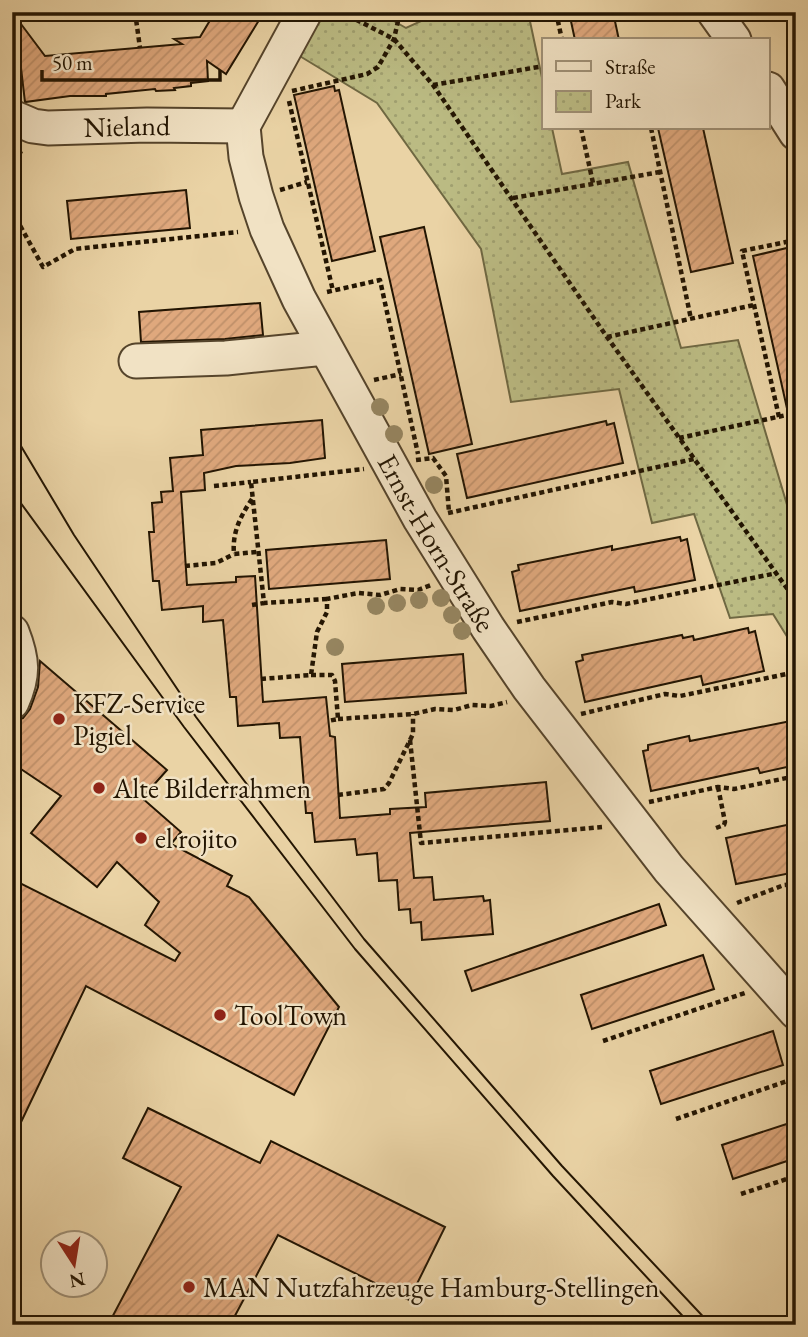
<svg xmlns="http://www.w3.org/2000/svg" width="808" height="1337" viewBox="0 0 808 1337" font-family="'EB Garamond',serif">
<style>
.park{fill:url(#park-dots);stroke:#6f6842;stroke-width:2}
.building{fill:url(#building-hatch);stroke:#231502;stroke-width:2}
.lines{fill:none;stroke-linecap:round;stroke-linejoin:round}
.minor-casing{stroke:#55442b;stroke-width:37}
.path{stroke:#231502;stroke-width:4.5;stroke-dasharray:5 3.5;stroke-linecap:butt}
.minor{stroke:#f1e2c4;stroke-width:33}
.tram{stroke:#231502;stroke-width:2}
.tree{fill:#968661}
.poi-dot{fill:#8f2418;stroke:#f1e2c4;stroke-width:2.5}
.labels{text-anchor:middle;dominant-baseline:central;stroke-width:5;stroke-linejoin:round;paint-order:stroke}
.street-label{font-size:28px;fill:#231502;stroke:#f1e2c4}
.poi-label{font-size:28px;fill:#231502;stroke:#f1e2c4;text-anchor:start}
</style>
<defs>
<pattern id="park-dots" width="8" height="8" patternUnits="userSpaceOnUse" patternTransform="scale(1.75)"><rect width="8" height="8" fill="#bbbb83"/><path d="M2 2h.1M6 6h.1" fill="none" stroke="#a0a070" stroke-width="1.8" stroke-linecap="round"/></pattern>
<pattern id="building-hatch" width="6" height="6" patternUnits="userSpaceOnUse" patternTransform="scale(1.75)"><rect width="6" height="6" fill="#dfa87d"/><path d="M-1 1l2-2M0 6l6-6M5 7l2-2" fill="none" stroke="#bf906a"/></pattern>
</defs>
<rect width="100%" height="100%" fill="#ead3a5"/>
<filter id="stains"><feTurbulence type="fractalNoise" baseFrequency=".00286" numOctaves="4"/><feColorMatrix values="0 0 0 0 .2 0 0 0 0 .09 0 0 0 0 .02 0 0 0 .5 -.17"/></filter>
<radialGradient id="worn" r=".72"><stop offset=".6" stop-color="#630" stop-opacity="0"/><stop offset="1" stop-color="#630" stop-opacity=".3"/></radialGradient>
<path class="park" d="M320 12H378L406 28 441 12H528L544 87V128H552L562 174 628 162 681 348 738 340 796 535V651L773 614 730 618 694 514 652 523 619 389 511 402 481 249 377 103 298 55Z"/>
<g class="building">
<path d="M12 12 45 56 182 44 174 39 200 37 215 12H264L226 74 207 61 208 81 191 83V86L174 88 175 90 156 91 155 89 106 94V96H70L25 102 21 68 12 74Z"/>
<path d="M569 12H613L619 40H575Z"/>
<path d="M334 86 335 91 339 90 375 251 332 261 294 95Z"/>
<path d="M658 128H703L733 263 691 272Z"/>
<path d="M186 190 190 228 71 239 67 201Z"/>
<path d="M424 227 472 444 429 454 380 237Z"/>
<path d="M791 247 796 266V412L788 413 753 256Z"/>
<path d="M260 303 263 335 225 339 141 342 139 312Z"/>
<path d="M322 420 325 458 290 463 236 466 204 473 205 490 181 492 187 585 236 582V577L255 576 263 702 326 697 330 736 335 737 340 818 390 814V809L426 807 425 793 546 782 550 821 410 833 414 878 432 877 434 900 483 896 484 901 490 900 493 934 422 940 421 922 411 923 410 909 399 910 397 880 379 881 377 853 357 855 355 839 315 842 312 813H306L300 737 280 738 279 723 238 726 236 697H230L223 620 203 622V606L162 610 159 581H153L149 532H154L152 503 162 502 161 492 173 491 170 458 203 455 201 430Z"/>
<path d="M606 421 607 425 614 423 623 463 467 498 457 454Z"/>
<path d="M680 537 681 541 687 539 695 580 635 592 634 587 520 611 512 572 519 570 518 565 612 546V550Z"/>
<path d="M386 540 390 579 269 589 266 550Z"/>
<path d="M748 628 749 633 755 631 764 671 703 685 701 676 585 702 576 662 583 660 582 655 682 635 683 638 693 636 694 640Z"/>
<path d="M463 654 466 693 345 702 342 664Z"/>
<path d="M40 661 167 770 142 798 181 832 171 844 232 876 227 886 249 897 339 1007 294 1095 86 986 12 1141V879L175 961 180 953 145 925 159 902 117 862 97 887 31 833 61 796 12 763V721L23 718 30 709 38 687Z"/>
<path d="M796 720V765L760 773 758 768 651 791 643 751 648 750V745L689 736 690 741Z"/>
<path d="M796 823V872L736 884 726 838Z"/>
<path d="M659 904 666 925 472 991 465 971Z"/>
<path d="M703 955 714 989 592 1029 581 995Z"/>
<path d="M773 1031 783 1065 661 1104 650 1071Z"/>
<path d="M148 1108 260 1163 271 1141 445 1227 409 1300 278 1235 230 1325H108L181 1187 123 1158Z"/>
<path d="M796 1121V1158L733 1179 722 1145Z"/>
</g>
<g class="lines">
<g class="minor-casing">
<g id="minor">
<path id="s1" d="M305 12 243 126 246 157 256 196 267 229 299 299 420 519 488 628 529 688 669 869 796 1012"/>
<path d="M714 12 734 40"/>
<path d="M768 89 796 133"/>
<path id="s2" d="M12 117 33 126 48 128 147 125 243 126"/>
<path d="M136 361 226 358 325 348"/>
<path d="M12 632C23 660 24 675 12 702"/>
</g>
</g>
<g class="path">
<path d="M135 12 140 48"/>
<path d="M341 12 394 39 433 85 607 337 796 601"/>
<path d="M556 12 562 40"/>
<path d="M433 85 544 66"/>
<path d="M292 91 367 74 378 67 394 39 400 12"/>
<path d="M289 101 333 291"/>
<path d="M581 128 593 183"/>
<path d="M651 128 691 319"/>
<path d="M12 169 21 151"/>
<path d="M280 190 307 182"/>
<path d="M513 198 660 172"/>
<path d="M12 211 43 267 75 249 238 232"/>
<path d="M327 292 380 280 418 454"/>
<path d="M607 337 754 305"/>
<path d="M374 380 401 374"/>
<path d="M779 417 742 251 796 240"/>
<path d="M679 438 796 413"/>
<path d="M416 460 433 458 446 476 449 512"/>
<path d="M214 486 251 482"/>
<path d="M252 499C240 517 232 533 234 554L257 552"/>
<path d="M448 513 694 459"/>
<path d="M185 566 216 563 234 554"/>
<path d="M327 599 264 603 251 482 364 469"/>
<path d="M252 605 264 603"/>
<path d="M517 622 612 602 626 604 777 573"/>
<path d="M311 675H332L335 681 338 719 328 721"/>
<path d="M261 679 311 675 317 632 327 612V599L358 593 380 595 400 589 418 590 431 585"/>
<path d="M581 714 665 694 680 696 796 672"/>
<path d="M338 719 413 714 435 709 454 710 472 705 491 706 507 702"/>
<path d="M410 740 421 843 602 827"/>
<path d="M338 795 384 789 389 783 413 734V714"/>
<path d="M649 802 718 787 734 789 796 776"/>
<path d="M716 828 724 825 725 822 718 787"/>
<path d="M737 903 784 885 796 884"/>
<path d="M603 1041 745 993"/>
<path d="M676 1119 796 1078"/>
<path d="M741 1194 796 1176"/>
</g>
<use href="#minor" class="minor"/>
<g class="tram">
<path d="M12 431 74 535 196 717 364 939 562 1166 711 1325"/>
<path d="M12 491 184 727 355 949 553 1176 691 1325"/>
</g>
</g>
<g class="tree">
<circle cx="380" cy="407" r="9"/>
<circle cx="394" cy="434" r="9"/>
<circle cx="434" cy="485" r="9"/>
<circle cx="441" cy="598" r="9"/>
<circle cx="419" cy="600" r="9"/>
<circle cx="397" cy="603" r="9"/>
<circle cx="376" cy="606" r="9"/>
<circle cx="452" cy="615" r="9"/>
<circle cx="462" cy="631" r="9"/>
<circle cx="335" cy="647" r="9"/>
</g>
<g class="poi-dot">
<circle cx="59" cy="719" r="7"/>
<circle cx="99" cy="788" r="7"/>
<circle cx="141" cy="838" r="7"/>
<circle cx="220" cy="1015" r="7"/>
<circle cx="189" cy="1287" r="7"/>
</g>
<g class="labels">
<g class="street-label">
<text stroke="none"><textPath href="#s2" startOffset="117">Nieland</textPath></text>
<text stroke="none"><textPath href="#s1" startOffset="593">Ernst-Horn-Straße</textPath></text>
</g>
<g class="poi-label">
<text x="73" y="703">KFZ-Service<tspan x="73" dy="32">Pigiel</tspan></text>
<text x="113" y="788">Alte Bilderrahmen</text>
<text x="155" y="838">el rojito</text>
<text x="234" y="1015">ToolTown</text>
<text x="203" y="1287">MAN Nutzfahrzeuge Hamburg-Stellingen</text>
</g>
</g>
<rect width="808" height="1337" fill="none" stroke="#ead3a5" stroke-width="42"/>
<rect x="14" y="14" width="780" height="1309" fill="none" stroke="#231502" stroke-width="3.5"/>
<rect x="21" y="21" width="766" height="1295" fill="none" stroke="#231502" stroke-width="2"/>
<rect x="542" y="38" width="228" height="91" fill="#f1e2c4" stroke="#9f9076" stroke-width="2"/>
<rect x="556" y="61" width="35" height="10" fill="#f1e2c4" stroke="#9f9076" stroke-width="2"/>
<text x="605" y="74" font-size="21" fill="#231502">Straße</text>
<rect x="556" y="91" width="35" height="21" fill="url(#park-dots)" stroke="#9f9076" stroke-width="2"/>
<text x="605" y="108" font-size="21" fill="#231502">Park</text>
<g transform="translate(74 1264) rotate(168)"><circle r="33" fill="#f1e2c4" stroke="#9f9076" stroke-width="2"/>
<path d="M0-5L12 26L0 18L-12 26Z" fill="#8f2418"/>
<text y="-10" font-size="19" font-weight="bold" text-anchor="middle" fill="#231502">N</text>
</g>
<path d="M42 70v10h178v-10" fill="none" stroke="#231502" stroke-width="3.5"/>
<text x="52" y="70" font-size="21" fill="#231502" stroke="#f1e2c4" stroke-width="5" paint-order="stroke">50 m</text>
<rect width="100%" height="100%" filter="url(#stains)"/>
<rect width="100%" height="100%" fill="url(#worn)"/>
</svg>
